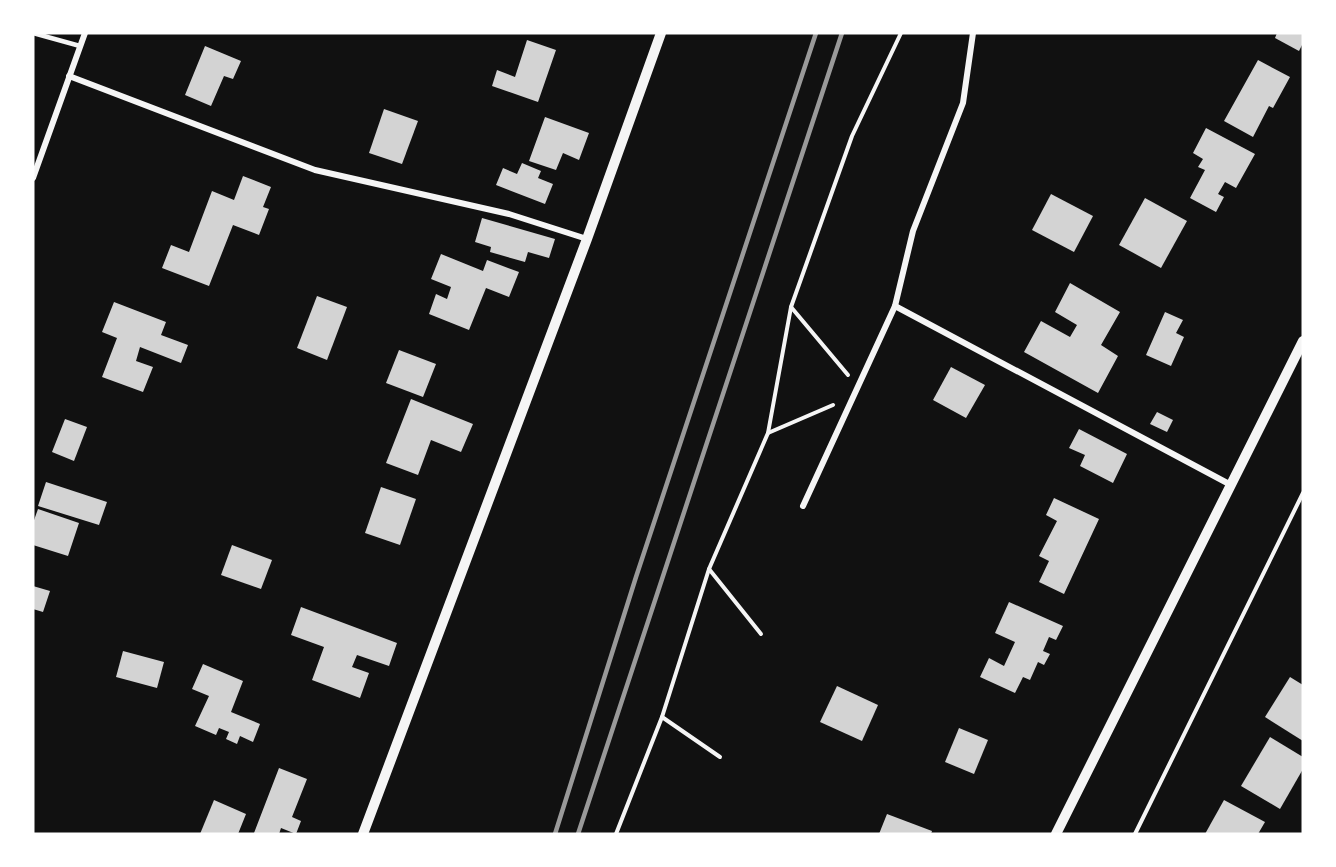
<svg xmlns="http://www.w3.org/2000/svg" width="1336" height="867" viewBox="0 0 1336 867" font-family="Montserrat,sans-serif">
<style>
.building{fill:#d3d3d3}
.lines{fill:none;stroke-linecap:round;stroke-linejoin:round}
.path{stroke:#f5f5f5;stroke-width:4}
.service{stroke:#f5f5f5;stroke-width:4.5}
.minor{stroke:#f5f5f5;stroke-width:6}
.tertiary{stroke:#f5f5f5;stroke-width:10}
.rail{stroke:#9a9a9a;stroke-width:4.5}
</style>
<rect width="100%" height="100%" fill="#111"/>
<g class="building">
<path d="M1277 33H1303V43L1299 51 1275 38Z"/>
<path d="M527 40 556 50 538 102 492 86 497 70 515 77Z"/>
<path d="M205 46 241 61 233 79 224 76 211 106 185 95Z"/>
<path d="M1258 60 1290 77 1273 108 1269 106 1253 137 1224 121Z"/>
<path d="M384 109 418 121 402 164 369 153Z"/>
<path d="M545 117 589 133 579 160 563 153 556 170 529 161Z"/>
<path d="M1206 128 1255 154 1236 188 1225 182 1218 194 1224 197 1216 212 1190 198 1205 170 1198 167 1203 159 1193 153Z"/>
<path d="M522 163 541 171 538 178 553 184 545 204 496 185 503 168 517 174Z"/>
<path d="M243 176 271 187 263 207 269 209 259 235 233 225 209 286 162 268 171 245 189 252 212 191 234 200Z"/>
<path d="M1051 194 1093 216 1074 252 1032 230Z"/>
<path d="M1145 198 1187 221 1161 268 1119 245Z"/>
<path d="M482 218 555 239 549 258 528 252 525 262 490 252 491 247 475 242Z"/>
<path d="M441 254 483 271 487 260 519 272 509 297 486 288 469 330 429 314 436 294 447 299 451 287 431 279Z"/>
<path d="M1070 283 1120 312 1101 345 1118 356 1098 393 1024 352 1041 321 1070 337 1077 325 1055 312Z"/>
<path d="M317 296 347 307 327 360 297 348Z"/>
<path d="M114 302 166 322 161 335 188 345 181 363 140 347 136 361 153 367 143 392 102 377 117 338 102 332Z"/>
<path d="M1165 312 1183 320 1176 333 1184 337 1171 366 1146 355Z"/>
<path d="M399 350 436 364 423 397 386 383Z"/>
<path d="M951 367 985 385 966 418 933 400Z"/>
<path d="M411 399 473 424 461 452 431 440 418 475 386 463Z"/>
<path d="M1157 412 1173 420 1167 432 1150 424Z"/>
<path d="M65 419 87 427 74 461 52 452Z"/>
<path d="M1079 429 1127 454 1113 483 1080 466 1085 455 1069 448Z"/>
<path d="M46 482 107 502 99 525 38 506Z"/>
<path d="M381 487 416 499 400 545 365 533Z"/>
<path d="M1054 498 1099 519 1064 594 1039 582 1049 561 1039 556 1057 521 1046 515Z"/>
<path d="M38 509 79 523 68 556 33 545V523Z"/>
<path d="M232 545 272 560 261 589 221 575Z"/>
<path d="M33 586 50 591 43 612 33 609Z"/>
<path d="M1009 602 1063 626 1056 640 1049 637 1043 651 1050 654 1044 665 1038 662 1030 680 1023 677 1015 693 980 677 989 658 1004 666 1015 642 995 633Z"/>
<path d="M301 607 397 643 389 666 357 655 352 667 369 673 360 698 312 680 324 647 291 635Z"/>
<path d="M123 651 164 662 157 688 116 677Z"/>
<path d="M203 664 243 681 231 712 260 724 253 742 240 736 237 744 226 739 229 732 219 728 216 735 195 726 209 696 192 689Z"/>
<path d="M1290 677 1303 685V741L1265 717Z"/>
<path d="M837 686 878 705 862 741 820 722Z"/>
<path d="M959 728 988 740 974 774 945 762Z"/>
<path d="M1270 737 1303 757V769L1280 809 1241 786Z"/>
<path d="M279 768 307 779 292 817 301 821 296 834 281 828 279 834H256L254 833Z"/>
<path d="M214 800 246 814 238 834H200Z"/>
<path d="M1224 800 1265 822 1258 834H1205Z"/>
<path d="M887 814 932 831 931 834H879Z"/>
</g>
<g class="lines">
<g class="path">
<path d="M791 307 848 375"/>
<path d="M768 433 833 405"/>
<path d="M709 569 761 634"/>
<path d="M662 717 720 757"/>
<path d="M616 834 662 717 709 569 768 433 791 307 852 136 901 33"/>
<path d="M1135 834 1303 493"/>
</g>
<path class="service" d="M33 33 80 46"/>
<g class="minor">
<path d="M69 76 315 170 509 214 587 239"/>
<path d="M33 178 85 33"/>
<path d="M895 306 1231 485"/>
<path d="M803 506 895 306 913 231 963 103 973 33"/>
</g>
<g class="tertiary">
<path d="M363 834 587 239 661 33"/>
<path d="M1056 834 1303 341"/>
</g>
<g class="rail">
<path d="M555 834 636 577 816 33"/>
<path d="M578 834 842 33"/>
</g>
</g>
<rect width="1336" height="867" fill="none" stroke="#ffffff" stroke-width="69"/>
</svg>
